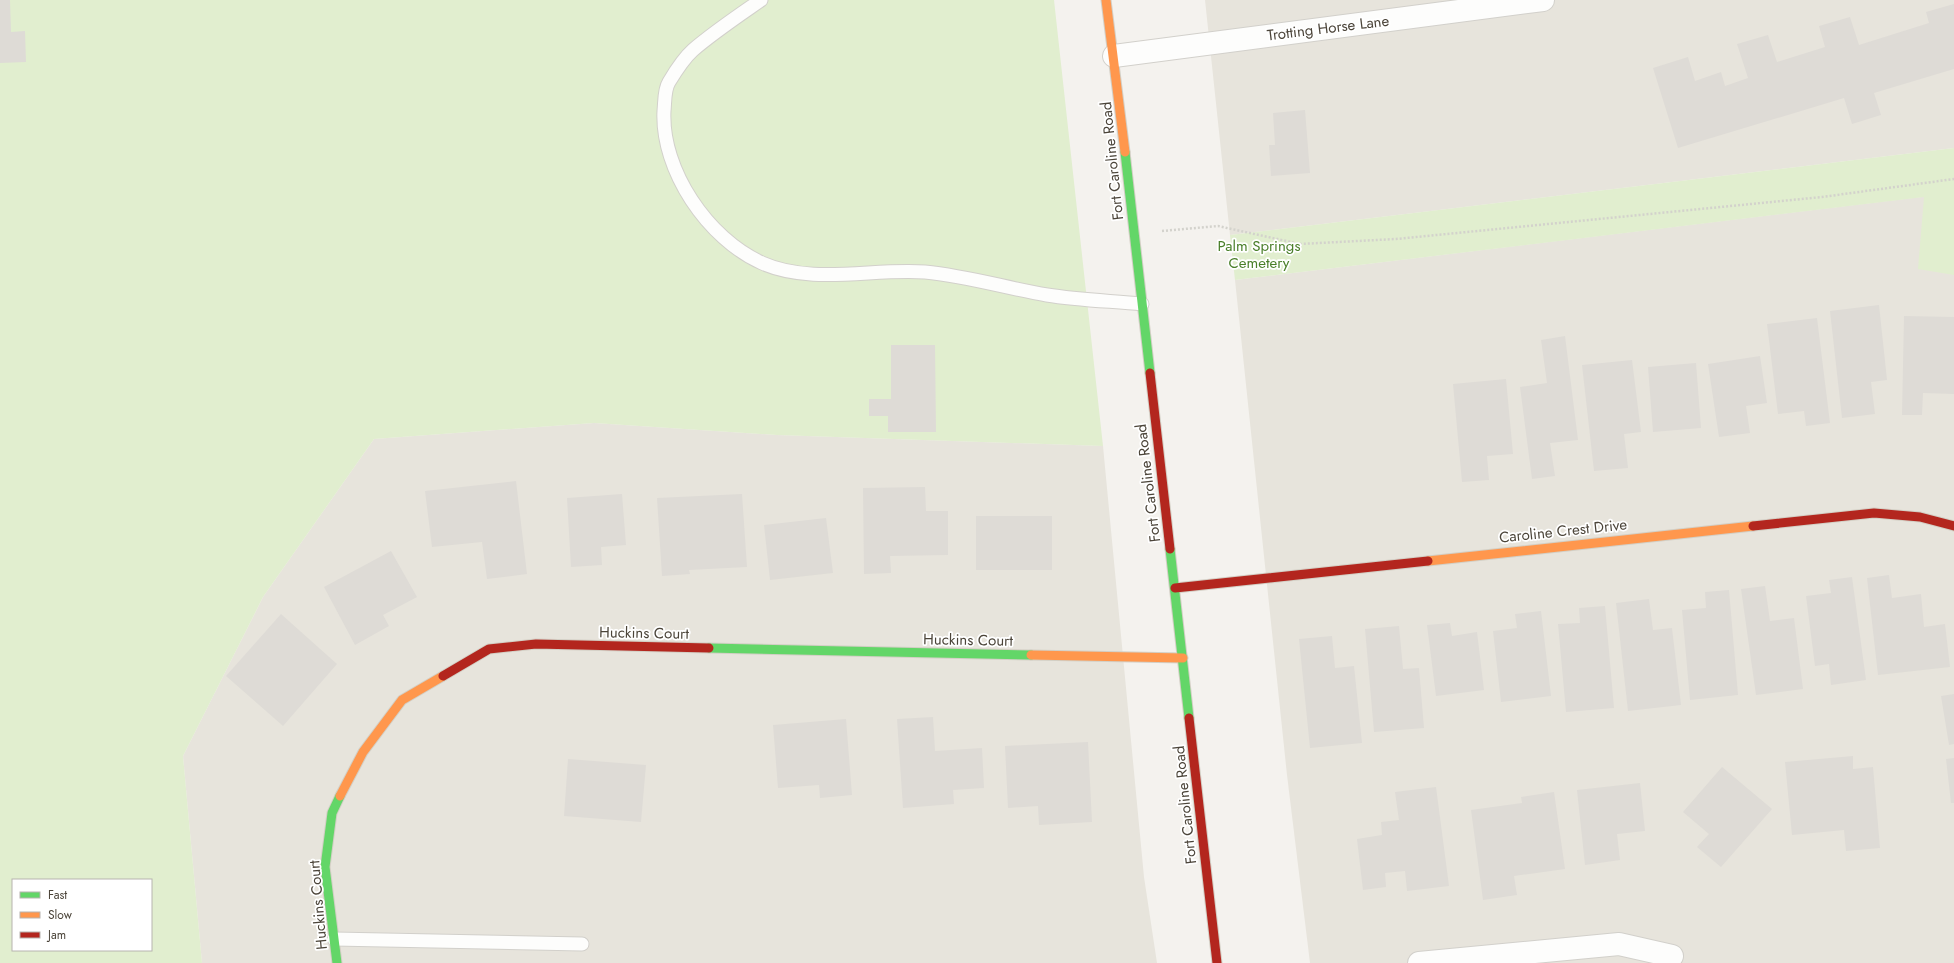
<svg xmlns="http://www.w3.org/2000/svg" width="1954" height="963" viewBox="0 0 1954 963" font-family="Jost,sans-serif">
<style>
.residential{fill:#e7e4dc}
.green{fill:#e1eecf;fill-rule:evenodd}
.building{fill:#dedbd6}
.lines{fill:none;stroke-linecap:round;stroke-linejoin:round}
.lane-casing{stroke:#d2d0cb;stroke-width:15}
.street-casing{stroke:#d2d0cb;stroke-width:24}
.fast-casing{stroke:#d3cfc5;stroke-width:11}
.slow-casing{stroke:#d3cfc5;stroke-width:11}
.jam-casing{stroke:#d3cfc5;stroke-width:11}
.path{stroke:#d3d2cc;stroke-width:2.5;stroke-dasharray:2 2;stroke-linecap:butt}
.lane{stroke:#fdfdfc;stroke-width:13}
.street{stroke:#fdfdfc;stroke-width:22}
.fast{stroke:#63d668;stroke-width:9}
.slow{stroke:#ff974d;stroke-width:9}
.jam{stroke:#b3261e;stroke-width:9}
.labels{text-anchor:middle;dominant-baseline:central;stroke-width:3.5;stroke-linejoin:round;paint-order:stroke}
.street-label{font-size:15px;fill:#4b4439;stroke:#fff}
.park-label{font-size:15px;fill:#4a7f2a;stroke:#fff}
</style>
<rect width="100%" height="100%" fill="#f4f2ee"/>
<g class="residential">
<path d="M1205 0H1954V148L1230 235Z"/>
<path d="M1954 193V963H1310L1287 775 1235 280Z"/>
<path d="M594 423 777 435 1103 446 1144 877 1157 963H202L183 756 263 597 374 439Z"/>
</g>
<g class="green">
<path d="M0 0H1054L1103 446 777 435 594 423 374 439 263 597 183 756 202 963H0ZM13 880H151V950H13Z"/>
<path d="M1954 148V275L1918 269 1924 197 1235 280 1230 235Z"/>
</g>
<g class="building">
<path d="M0 0H10L11 32 25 31 26 62 0 63Z"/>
<path d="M1954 4V69L1874 93 1881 115 1852 124 1844 98 1678 148 1653 68 1688 57 1695 81 1721 72 1725 86 1748 78 1737 44 1768 35 1777 62 1825 47 1819 26 1850 17 1859 45 1929 23 1926 12Z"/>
<path d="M1305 110 1310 173 1271 176 1269 145H1275L1273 113Z"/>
<path d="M1879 305 1887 380 1871 382 1875 414 1842 418 1830 311Z"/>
<path d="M1904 316 1954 317V394L1923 393 1922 415H1902Z"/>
<path d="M1817 318 1830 423 1806 426 1804 411 1778 414 1767 324Z"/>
<path d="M1565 336 1578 440 1550 443 1555 476 1532 479 1520 387 1547 383 1541 340Z"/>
<path d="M891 345H935L936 432H888V416H869V399H891Z"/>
<path d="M1760 356 1767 403 1746 406 1750 433 1719 437 1708 364Z"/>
<path d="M1632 360 1641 432 1624 434 1628 468 1594 471 1582 365Z"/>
<path d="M1696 363 1701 428 1653 432 1648 367Z"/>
<path d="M1506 379 1513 454 1487 456 1489 480 1462 482 1453 384Z"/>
<path d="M516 481 527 574 487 579 482 542 432 547 425 491Z"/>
<path d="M925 487 926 511H948V555L890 556 891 573 864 574 863 488Z"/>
<path d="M622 494 626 545 601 547 602 565 571 567 567 498Z"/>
<path d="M742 494 747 567 689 570 690 574 662 576 657 498Z"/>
<rect x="976" y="516" width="76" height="54"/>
<path d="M826 518 833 573 770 580 764 525Z"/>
<path d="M391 551 417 597 383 615 389 626 355 645 324 587Z"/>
<path d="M1889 575 1892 598 1921 594 1924 627 1945 624 1950 667 1878 675 1867 578Z"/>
<path d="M1852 577 1866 680 1831 685 1829 664 1815 666 1806 596 1831 593 1829 580Z"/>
<path d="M1765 586 1770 621 1794 618 1803 689 1756 695 1741 589Z"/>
<path d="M1729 590 1738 695 1690 700 1682 610 1706 608 1705 592Z"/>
<path d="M1649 599 1653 630 1672 628 1681 705 1628 711 1616 603Z"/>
<path d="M1605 606 1614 708 1566 712 1558 624 1580 623 1579 608Z"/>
<path d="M1541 611 1551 696 1501 702 1493 631 1517 628 1515 614Z"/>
<path d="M281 614 337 664 283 726 226 676Z"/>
<path d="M1450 623 1452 636 1477 632 1484 690 1436 696 1427 625Z"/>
<path d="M1399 626 1403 669 1419 668 1424 728 1374 732 1365 629Z"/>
<path d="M1332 636 1335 668 1354 666 1362 743 1310 748 1299 639Z"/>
<path d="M1954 694V744L1949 745 1941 696Z"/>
<path d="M933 717 935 751 982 748 984 788 953 790 954 804 903 808 897 719Z"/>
<path d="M846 719 852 795 820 798 819 785 778 788 773 725Z"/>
<path d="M1088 742 1092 822 1039 825 1038 806 1008 808 1005 746Z"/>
<path d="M1853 756V769L1873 767 1880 848 1846 851 1844 830 1792 835 1785 762Z"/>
<path d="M1954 758V803H1951L1946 759Z"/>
<path d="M568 759 646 765 641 822 564 816Z"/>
<path d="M1722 767 1772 809 1721 867 1697 847 1709 834 1683 812Z"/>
<path d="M1640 783 1645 831 1617 834 1620 860 1585 865 1577 790Z"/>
<path d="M1436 787 1449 886 1407 891 1405 871 1385 873 1386 887 1363 890 1357 839 1382 835 1381 822 1399 820 1395 792Z"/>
<path d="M1554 792 1565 869 1514 876 1517 895 1483 900 1471 810 1522 803 1521 797Z"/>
</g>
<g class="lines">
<g class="lane-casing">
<g id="lane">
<path d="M761 0C738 16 714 32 693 50 684 58 675 72 669 82 664 90 665 102 664 111 661 170 708 239 762 263 811 285 873 268 925 272 967 276 1006 288 1047 295 1078 300 1111 301 1142 304"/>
<path d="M334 939 582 944"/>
</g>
</g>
<g class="street-casing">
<g id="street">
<path d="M1114 56 1543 0"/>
<path d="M1419 963 1619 944 1672 956"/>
</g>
</g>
<g class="fast-casing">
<g id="fast">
<path d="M1125 152 1150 373"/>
<path d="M1170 549 1189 718"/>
<path d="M709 648 1031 655"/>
<path d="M337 963 325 867 332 813 340 796"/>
</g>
</g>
<g class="slow-casing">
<g id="slow">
<path d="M1106 0 1125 152"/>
<path d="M1428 561 1753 526"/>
<path d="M1031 655 1183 658"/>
<path d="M340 796 363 752 402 700 443 676"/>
</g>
</g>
<g class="jam-casing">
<g id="jam">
<path d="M1150 373 1170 549"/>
<path d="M1753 526 1874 513 1920 517 1954 526"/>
<path d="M1175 588 1428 561"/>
<path d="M443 676 489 649 536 644 709 648"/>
<path d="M1189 718 1217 963"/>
</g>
</g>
<path class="path" d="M1162 231 1218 226 1300 244 1396 239 1822 197 1954 179"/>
<use href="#lane" class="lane"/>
<use href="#street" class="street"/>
<use href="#fast" class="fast"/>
<use href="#slow" class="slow"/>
<use href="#jam" class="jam"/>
</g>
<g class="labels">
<g class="street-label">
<text transform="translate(1328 28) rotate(-7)">Trotting Horse Lane</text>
<text transform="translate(1112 161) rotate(-96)">Fort Caroline Road</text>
<text transform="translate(1148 483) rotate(-97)">Fort Caroline Road</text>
<text transform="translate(1563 531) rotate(-6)">Caroline Crest Drive</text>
<text transform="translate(644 633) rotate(1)">Huckins Court</text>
<text transform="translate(968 640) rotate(1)">Huckins Court</text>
<text transform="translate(1185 805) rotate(-96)">Fort Caroline Road</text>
<text transform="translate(318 905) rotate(-95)">Huckins Court</text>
</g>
<g class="park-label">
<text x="1259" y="246">Palm Springs<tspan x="1259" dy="17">Cemetery</tspan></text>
</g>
</g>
<rect x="12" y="879" width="140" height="72" fill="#ffffff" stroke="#b7b4b0"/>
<rect x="20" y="892" width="20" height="6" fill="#63d668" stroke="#b7b4b0"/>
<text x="48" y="899" font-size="12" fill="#4b4439">Fast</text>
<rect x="20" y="912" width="20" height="6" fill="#ff974d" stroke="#b7b4b0"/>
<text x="48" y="919" font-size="12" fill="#4b4439">Slow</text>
<rect x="20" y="932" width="20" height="6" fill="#b3261e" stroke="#b7b4b0"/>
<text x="48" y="939" font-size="12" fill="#4b4439">Jam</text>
</svg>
